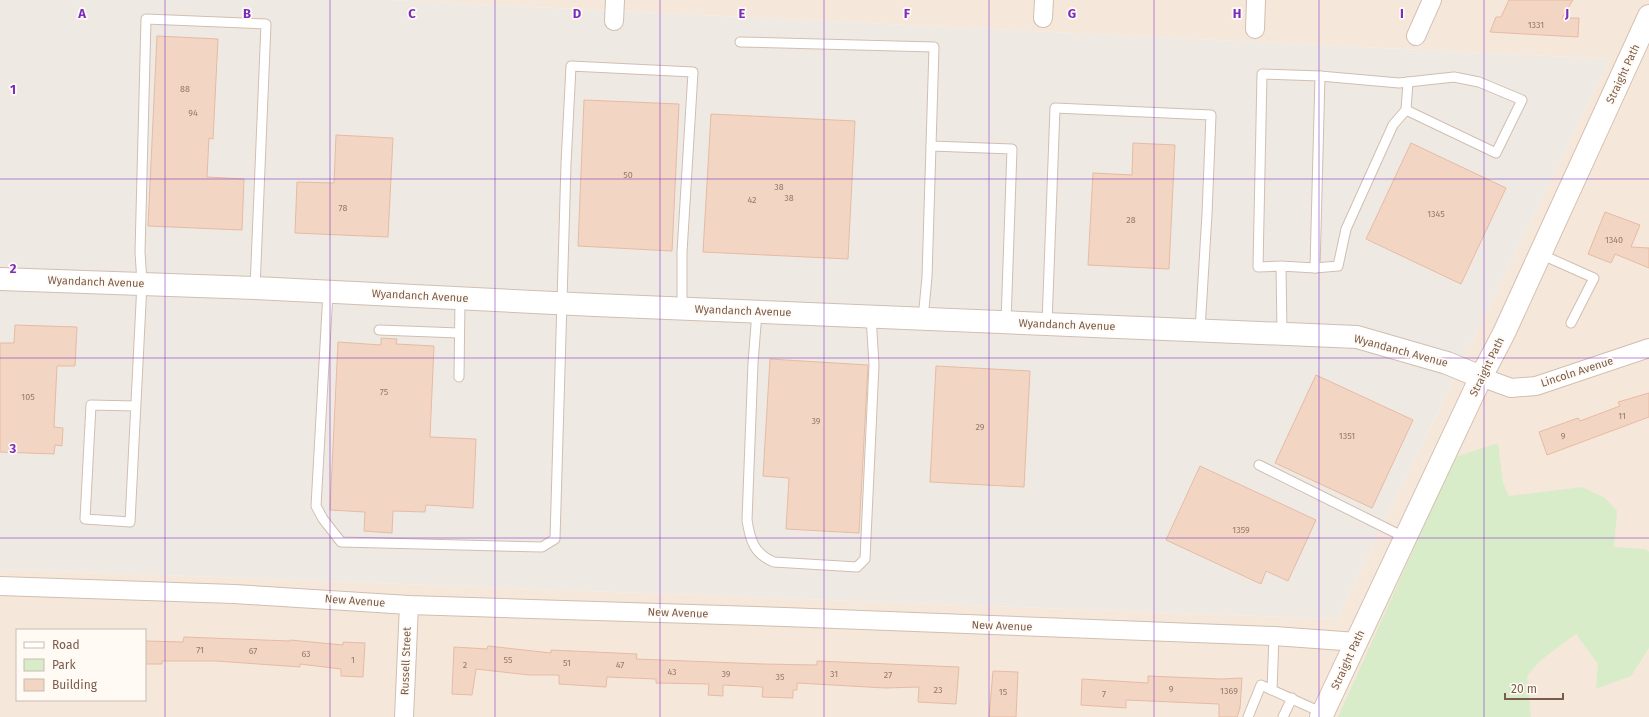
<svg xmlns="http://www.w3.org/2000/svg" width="1649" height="717" viewBox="0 0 1649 717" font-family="'Fira Sans',sans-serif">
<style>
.residential{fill:#f5e8da;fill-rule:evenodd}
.industrial{fill:#efe9e4}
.green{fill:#d8ecc9}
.building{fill:#f3d5c3;stroke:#e6bba3}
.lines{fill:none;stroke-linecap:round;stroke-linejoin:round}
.service-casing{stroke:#d1beb0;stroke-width:11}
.minor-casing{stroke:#d1beb0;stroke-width:20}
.tertiary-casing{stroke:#d1beb0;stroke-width:24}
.secondary-casing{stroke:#d6c0b0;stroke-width:24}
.service{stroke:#fff;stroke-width:9}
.minor{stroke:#fff;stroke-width:18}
.tertiary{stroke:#fff;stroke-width:22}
.secondary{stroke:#fff;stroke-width:22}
.grid{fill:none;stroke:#7b2cbf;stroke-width:1;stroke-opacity:0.55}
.labels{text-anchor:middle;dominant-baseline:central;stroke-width:3.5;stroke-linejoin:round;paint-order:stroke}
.number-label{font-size:9px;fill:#987a6a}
.street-label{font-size:11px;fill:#7a5c4d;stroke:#fffaf3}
.grid-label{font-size:13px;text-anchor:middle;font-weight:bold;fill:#7b2cbf;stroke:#fffaf3;stroke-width:3.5;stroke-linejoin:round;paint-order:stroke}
</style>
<rect width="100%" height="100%" fill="#fdf6ec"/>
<path class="residential" d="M391 0H1649V717H0V569L1337 619 1610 59ZM17 630H145V700H17Z"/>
<path class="industrial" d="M0 0H391L1610 59 1337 619 0 569Z"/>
<path class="green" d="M1498 443 1503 483 1509 496 1582 487 1605 498 1617 511 1614 547 1646 549 1649 552V648L1631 676 1596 689 1598 664 1576 634 1541 660 1527 676 1531 717H1338L1455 457Z"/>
<g class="building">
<path d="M1509 0H1573L1562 18H1579L1578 37 1490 32 1496 17H1501Z"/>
<path d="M157 36 218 39 213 139 209 138 207 177 244 179 242 230 148 226Z"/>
<path d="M584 100 679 104 672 251 578 246Z"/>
<path d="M711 114 855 121 848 259 703 252Z"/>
<path d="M336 135 393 138 388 237 295 233 297 182 334 183Z"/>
<path d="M1133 143 1175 145 1169 269 1088 265 1093 173 1132 175Z"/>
<path d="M1411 143 1506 188 1461 284 1366 239Z"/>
<path d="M1605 212 1640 225 1631 247 1649 248V268L1615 254 1611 263 1588 254Z"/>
<path d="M15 325 77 327 75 366H57L54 427 63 428 62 446 55 445 54 454 0 452V343H14Z"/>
<path d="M381 338 397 339 396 344 434 346 430 437 476 439 473 508 426 505 425 512 393 511 392 533 364 531 365 512 330 510 338 342 381 345Z"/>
<path d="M770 359 868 365 859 533 786 529 789 478 763 476Z"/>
<path d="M936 366 1030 371 1024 487 930 482Z"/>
<path d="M1316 375 1413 420 1372 508 1275 463Z"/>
<path d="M1649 393V417L1547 455 1539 432 1578 418 1580 421 1620 406 1618 402Z"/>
<path d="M1200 466 1316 520 1288 581 1266 571 1261 584 1166 540Z"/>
<path d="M184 637 290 641V640L343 645V642L365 643 363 677 341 676V669L300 664V667L216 661H162V664H145V641L183 642Z"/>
<path d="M488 646 551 653V650L637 654 636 659 763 664 817 665V661L959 667 956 704 918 702 919 687 885 688 797 683V690H793V698L762 697 763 687 723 685V696L708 695 709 684 656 683V679L607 677 606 687 559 684V675H529L476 669 472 695 452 694 454 647 487 649Z"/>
<path d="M993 671 1018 672 1016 717H989Z"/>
<path d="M1148 676 1221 679 1242 678 1240 708 1237 717H1219V704L1126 700V708L1081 705 1082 679 1148 683Z"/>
</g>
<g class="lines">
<g class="service-casing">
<g id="service">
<path d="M740 42 934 47 927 277 923 319"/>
<path d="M1406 110 1408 82"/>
<path d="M931 146 1012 149 1006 322"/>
<path d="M1540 254 1594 278 1571 323"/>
<path d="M1281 266 1258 267 1262 74 1320 76 1315 268 1281 266 1282 333"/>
<path d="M1315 268 1338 266 1346 229 1393 125 1406 110 1496 153 1522 100 1479 82 1454 77 1399 83 1320 76"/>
<path d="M328 292 316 506 323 519 341 542 542 547 555 539 566 164 571 66 693 72 682 252V309"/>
<path d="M757 312 753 363 747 520C750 540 754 554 774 562L857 567 865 559 874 365 871 316"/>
<path d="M1047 324 1055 108 1211 115 1207 214 1200 330"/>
<path d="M379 330 459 333"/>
<path d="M459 377 460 298"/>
<path d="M136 406 91 405 85 519 130 522 142 283 140 252 146 19 266 24 255 288"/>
<path d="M1259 465 1406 538"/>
<path d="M1272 690 1274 636"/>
<path d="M1248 717 1261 685 1323 713"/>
<path d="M1283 717 1292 698"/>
</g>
</g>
<g class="minor-casing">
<g id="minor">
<path d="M1043 18 1044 0"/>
<path d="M614 21 615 0"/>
<path d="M1255 29 1256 0"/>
<path d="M1416 36 1432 0"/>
<path d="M1481 377 1511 388 1536 386 1649 348"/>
<path d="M0 586 234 594 409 605 785 617 1274 636 1357 642"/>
<path d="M404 717 409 605"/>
</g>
</g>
<g class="tertiary-casing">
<path id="tertiary" d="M0 279 255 288 595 305 1357 337 1447 363 1481 377"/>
</g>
<g class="secondary-casing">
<path id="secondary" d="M1321 717 1481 377 1504 333 1649 16"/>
</g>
<use href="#service" class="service"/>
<use href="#minor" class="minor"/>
<use href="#tertiary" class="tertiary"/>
<use href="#secondary" class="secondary"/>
</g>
<path class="grid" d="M165 0V717M330 0V717M495 0V717M660 0V717M824 0V717M989 0V717M1154 0V717M1319 0V717M1484 0V717M0 179H1649M0 358H1649M0 538H1649"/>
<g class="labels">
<g class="number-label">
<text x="1536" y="25">1331</text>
<text x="185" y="89">88</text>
<text x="193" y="113">94</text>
<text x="628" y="175">50</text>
<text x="779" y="187">38</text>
<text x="789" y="198">38</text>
<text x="752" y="200">42</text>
<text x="343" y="208">78</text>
<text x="1436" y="214">1345</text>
<text x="1131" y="220">28</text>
<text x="1614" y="240">1340</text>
<text x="384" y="392">75</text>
<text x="28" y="397">105</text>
<text x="1622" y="416">11</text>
<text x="816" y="421">39</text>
<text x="980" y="427">29</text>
<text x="1347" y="436">1351</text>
<text x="1563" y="436">9</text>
<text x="1241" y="530">1359</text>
<text x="200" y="650">71</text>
<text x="253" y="651">67</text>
<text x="306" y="654">63</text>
<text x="353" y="660">1</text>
<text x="508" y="660">55</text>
<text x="567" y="663">51</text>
<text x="465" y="665">2</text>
<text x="620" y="665">47</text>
<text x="672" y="672">43</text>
<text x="726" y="674">39</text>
<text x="834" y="674">31</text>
<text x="888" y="675">27</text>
<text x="780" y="677">35</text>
<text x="1171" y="689">9</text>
<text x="938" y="690">23</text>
<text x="1229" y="691">1369</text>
<text x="1003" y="692">15</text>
<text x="1104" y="694">7</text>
</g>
<g class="street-label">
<text transform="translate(1623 74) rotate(-65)">Straight Path</text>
<text transform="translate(96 282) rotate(2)">Wyandanch Avenue</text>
<text transform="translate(420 296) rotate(3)">Wyandanch Avenue</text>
<text transform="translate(743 311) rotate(2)">Wyandanch Avenue</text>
<text transform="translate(1067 325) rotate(2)">Wyandanch Avenue</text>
<text transform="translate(1401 351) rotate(15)">Wyandanch Avenue</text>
<text transform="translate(1487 367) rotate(-64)">Straight Path</text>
<text transform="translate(1577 372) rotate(-18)">Lincoln Avenue</text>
<text transform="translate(355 601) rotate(4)">New Avenue</text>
<text transform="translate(678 613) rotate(2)">New Avenue</text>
<text transform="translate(1002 626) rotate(2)">New Avenue</text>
<text transform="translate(1348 660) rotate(-65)">Straight Path</text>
<text transform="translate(406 661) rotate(-88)">Russell Street</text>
</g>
</g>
<g class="grid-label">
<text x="82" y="18">A</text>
<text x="247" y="18">B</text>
<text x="412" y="18">C</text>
<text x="577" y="18">D</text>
<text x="742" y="18">E</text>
<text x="907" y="18">F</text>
<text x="1072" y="18">G</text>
<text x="1237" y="18">H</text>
<text x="1402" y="18">I</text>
<text x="1567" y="18">J</text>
<text x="13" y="94">1</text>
<text x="13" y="273">2</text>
<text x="13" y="453">3</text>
</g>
<rect x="16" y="629" width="130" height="72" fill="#fffaf3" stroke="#cabbb1"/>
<rect x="24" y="642" width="20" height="6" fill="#ffffff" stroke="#cabbb1"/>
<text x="52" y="649" font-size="12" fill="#7a5c4d">Road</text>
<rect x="24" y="659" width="20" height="12" fill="#d8ecc9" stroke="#cabbb1"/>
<text x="52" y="669" font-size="12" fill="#7a5c4d">Park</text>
<rect x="24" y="679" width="20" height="12" fill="#f3d5c3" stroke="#cabbb1"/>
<text x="52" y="689" font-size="12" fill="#7a5c4d">Building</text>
<path d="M1505 693v6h58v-6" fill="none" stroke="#7a5c4d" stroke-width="2"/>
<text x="1511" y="693" font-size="12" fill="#7a5c4d" stroke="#fffaf3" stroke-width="3" paint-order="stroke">20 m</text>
</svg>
